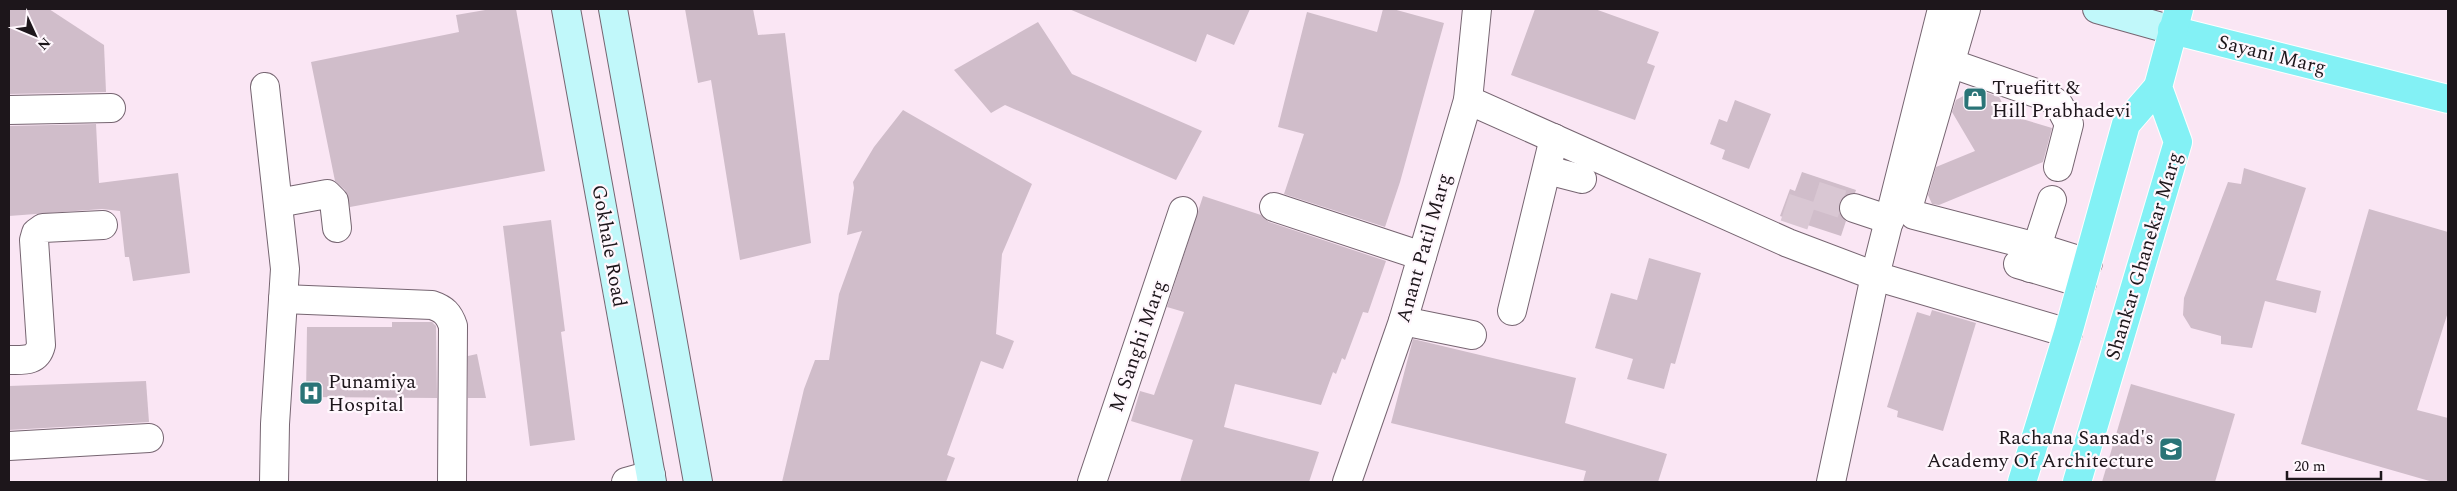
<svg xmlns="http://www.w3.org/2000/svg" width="2457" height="491" viewBox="0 0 2457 491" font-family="Spectral,serif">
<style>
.building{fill:#d0bdca}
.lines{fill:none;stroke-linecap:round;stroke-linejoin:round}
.street-tunnel{stroke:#d9c7d3;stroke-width:28;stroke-dasharray:28 14;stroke-linecap:butt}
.street-casing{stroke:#766571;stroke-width:30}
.secondary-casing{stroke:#766571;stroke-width:30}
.primary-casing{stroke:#fff;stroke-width:30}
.street{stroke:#fff;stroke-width:28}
.secondary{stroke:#c1f8fa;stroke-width:28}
.primary{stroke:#83f1f5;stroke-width:28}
.labels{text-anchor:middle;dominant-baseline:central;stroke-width:4.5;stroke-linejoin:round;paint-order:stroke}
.street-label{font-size:20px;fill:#1d161b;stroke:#fff7fd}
.poi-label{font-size:20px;fill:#1d161b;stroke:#fff7fd;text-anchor:start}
</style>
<rect width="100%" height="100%" fill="#fae6f4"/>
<g class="building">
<path d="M9 9H49L104 45 106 92 9 94Z"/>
<path d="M491 9H516L545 171 350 207 345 190 335 181 311 62 459 32 456 15Z"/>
<path d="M685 9H753L758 35 785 33 811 243 740 260 711 80 698 83Z"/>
<path d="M1069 9H1250L1234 45 1207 34 1196 62Z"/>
<path d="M1383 9H1393L1444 23 1400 182 1385 227 1284 194 1304 134 1278 127 1307 12 1377 32Z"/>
<path d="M1535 9H1595L1659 32 1647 63 1655 66 1635 120 1511 75Z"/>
<path d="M1038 22 1072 74 1202 131 1176 180 1005 105 991 113 954 70Z"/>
<path d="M1976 89 1999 97 2009 115 2052 128 2043 162 1939 205 1932 204 1928 195 1936 167 1975 151 1952 112 1956 100Z"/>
<path d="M1735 100 1771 114 1749 169 1722 159 1725 150 1710 144 1719 119 1727 122Z"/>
<path d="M903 110 1032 184 1002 254 996 334 1014 341 1003 369 981 361 947 455 955 458 946 482H782L804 389 815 360H829L839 294 862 231 847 235 854 188 853 182 874 147Z"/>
<path d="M96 124 99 183 178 173 190 273 133 281 129 257H125L120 211 102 209 9 216V126Z"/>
<path d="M2244 168 2306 188 2276 280 2321 291 2316 313 2265 301 2252 348 2221 344V336L2191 328 2183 315 2184 298 2228 182 2241 184Z"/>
<path d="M1802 172 1856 190 1855 193 1844 196 1839 203V212L1846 221 1841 236 1780 216 1790 189 1795 191Z"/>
<path d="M1203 196 1261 215 1269 222 1386 261 1368 313 1363 312 1345 360 1342 358 1336 374 1333 372 1321 405 1235 384 1224 427 1319 452 1309 482H1180L1193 440 1131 421 1140 391 1154 395 1184 312 1167 307Z"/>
<path d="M2369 209 2448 232V312L2417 410 2448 418V482H2433L2301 444Z"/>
<path d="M551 220 565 331 561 332 575 440 530 446 503 226Z"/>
<path d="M1649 258 1701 273 1675 364 1671 363 1664 389 1627 379 1633 359 1595 348 1611 293 1637 300Z"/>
<path d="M1932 310 1976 323 1943 431 1897 417 1898 411 1887 407 1917 312 1930 316Z"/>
<path d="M392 322H432L436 326 437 398 306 397 307 327H392Z"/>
<path d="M1413 339 1576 378 1565 423 1667 454 1658 482H1583L1586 471 1391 423Z"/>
<path d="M477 354 486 398H468V356Z"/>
<path d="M146 381 149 422 9 430V386Z"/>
<path d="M2131 384 2235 414 2215 482H2102Z"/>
</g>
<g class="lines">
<path class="street-tunnel" d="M1794 225 1803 198 1811 194 1854 208"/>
<g class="street-casing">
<g id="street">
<path d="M1966 9 1909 205 1914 215 2037 247 2088 263"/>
<path d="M1950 63 2050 98 2059 105 2069 124 2058 167"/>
<path d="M265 87 285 269 275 424 274 482"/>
<path d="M1468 100 1788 243 1875 276 2068 333"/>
<path d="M9 110 111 108"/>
<path d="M1547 170 1582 179"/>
<path d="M278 203 327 194 334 201 337 228"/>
<path d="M1274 207 1422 256"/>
<path d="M1854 208 1890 220"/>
<path d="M2018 264 2082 283"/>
<path d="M2030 268 2052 200"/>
<path d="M283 299 432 305C444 309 449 314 453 326L452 482"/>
<path d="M1512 311 1554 138"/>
<path d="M1403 321 1472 335"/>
<path d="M9 360C24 360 37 362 41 345L34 240 36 233 43 228 103 225"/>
<path d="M9 446 149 438"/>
<path d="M626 482 651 475"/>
<path d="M1092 482 1183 211"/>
<path d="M1347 482 1403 321 1468 100 1477 9"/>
<path d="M1831 482 1875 276 1942 9"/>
</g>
</g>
<g class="secondary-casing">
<g id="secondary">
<path d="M566 9 652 482"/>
<path d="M613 9 698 482"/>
<path d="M2097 9 2172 30"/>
</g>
</g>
<g class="primary-casing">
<g id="primary">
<path d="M2172 30 2448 99"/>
<path d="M2022 482 2068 333 2126 124 2158 87"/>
<path d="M2077 482 2178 142 2158 87 2179 9"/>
</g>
</g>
<use href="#street" class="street"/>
<use href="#secondary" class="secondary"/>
<use href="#primary" class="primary"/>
</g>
<defs>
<g id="shop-square" transform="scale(1.25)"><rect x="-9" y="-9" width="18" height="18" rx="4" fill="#2a7477" stroke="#fff7fd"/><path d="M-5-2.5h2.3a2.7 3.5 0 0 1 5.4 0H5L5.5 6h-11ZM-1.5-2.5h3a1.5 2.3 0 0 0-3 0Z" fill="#fff"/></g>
<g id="hospital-square" transform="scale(1.25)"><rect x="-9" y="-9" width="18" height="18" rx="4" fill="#2a7477" stroke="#fff7fd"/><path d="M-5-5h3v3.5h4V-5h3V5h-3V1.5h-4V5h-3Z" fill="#fff"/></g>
<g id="university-square" transform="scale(1.25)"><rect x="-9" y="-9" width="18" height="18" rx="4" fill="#2a7477" stroke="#fff7fd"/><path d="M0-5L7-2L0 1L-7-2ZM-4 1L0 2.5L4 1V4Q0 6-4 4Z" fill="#fff"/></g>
</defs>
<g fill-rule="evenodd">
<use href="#shop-square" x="1975" y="99"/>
<use href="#hospital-square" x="311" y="393"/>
<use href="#university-square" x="2171" y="449"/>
</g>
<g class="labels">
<g class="street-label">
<text transform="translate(2272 55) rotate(14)">Sayani Marg</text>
<text transform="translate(609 246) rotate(80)">Gokhale Road</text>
<text transform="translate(1424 248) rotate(-74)">Anant Patil Marg</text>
<text transform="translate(2144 256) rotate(-73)">Shankar Ghanekar Marg</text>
<text transform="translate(1138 346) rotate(-71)">M Sanghi Marg</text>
</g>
<g class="poi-label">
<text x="1992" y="88">Truefitt &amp;<tspan x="1992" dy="23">Hill Prabhadevi</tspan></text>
<text x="328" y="382">Punamiya<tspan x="328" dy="23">Hospital</tspan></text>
<text x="2154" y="438" text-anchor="end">Rachana Sansad's<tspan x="2154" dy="23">Academy Of Architecture</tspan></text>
</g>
</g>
<rect width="2457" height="491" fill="none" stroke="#1d161b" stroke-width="20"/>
<g transform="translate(35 35) rotate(134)" stroke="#fff7fd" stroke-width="4" paint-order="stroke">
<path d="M0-4L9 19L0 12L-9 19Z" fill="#1d161b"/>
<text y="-8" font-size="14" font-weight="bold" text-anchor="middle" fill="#1d161b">N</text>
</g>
<path d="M2287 471v8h94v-8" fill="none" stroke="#1d161b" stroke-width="2.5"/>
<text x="2294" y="471" font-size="15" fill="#1d161b" stroke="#fff7fd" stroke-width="4" paint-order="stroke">20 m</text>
</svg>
